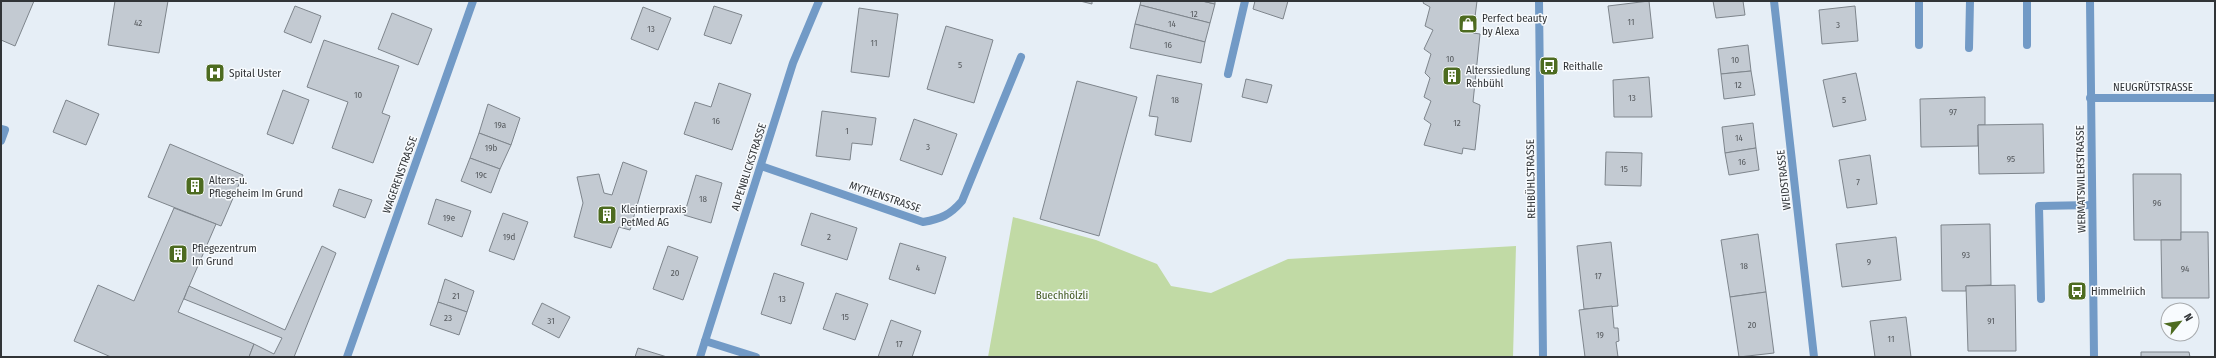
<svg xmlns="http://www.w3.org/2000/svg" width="2216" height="358" viewBox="0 0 2216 358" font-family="'Fira Sans Condensed',sans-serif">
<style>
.green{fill:#c1daa5}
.building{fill:#c3cad2;stroke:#7e858c}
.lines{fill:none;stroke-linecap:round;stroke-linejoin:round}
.lane{stroke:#729ac6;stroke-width:8}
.street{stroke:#729ac6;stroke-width:8}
.labels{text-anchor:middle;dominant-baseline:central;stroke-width:3;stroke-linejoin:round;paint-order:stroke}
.number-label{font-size:9px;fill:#565a5e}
.poi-label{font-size:11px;fill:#313437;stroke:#f8fbfe;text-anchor:start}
.street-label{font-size:11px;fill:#313437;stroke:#f8fbfe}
.park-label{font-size:11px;fill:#435a21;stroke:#f8fbfe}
</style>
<rect width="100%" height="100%" fill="#e6eef6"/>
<path class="green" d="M1013 217 1096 240 1157 264 1171 286 1211 293 1288 259 1516 246 1513 357H988Z"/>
<g class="building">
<path d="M1 1H34L15 46 1 40Z"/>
<path d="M115 1H168L159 53 108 45Z"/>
<path d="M1080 1H1092V4Z"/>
<path d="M1141 1H1202L1215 4 1210 23 1140 5Z"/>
<path d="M1202 1H1215V4Z"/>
<path d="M1255 1H1288L1283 19 1253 9Z"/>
<path d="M1424 1H1477L1473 33 1480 34 1473 102 1480 105 1475 150 1463 148 1462 154 1424 145 1431 124 1424 119 1431 101 1424 97 1430 78 1425 73 1431 54 1424 49 1433 30 1425 26 1430 7 1423 3Z"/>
<path d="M1649 1 1653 38 1613 43 1608 6Z"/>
<path d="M1713 1H1743L1745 15 1716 18Z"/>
<path d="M1140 5 1210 23 1205 42 1135 24Z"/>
<path d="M295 6 321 16 311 43 284 32Z"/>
<path d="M714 6 742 15 731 44 704 35Z"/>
<path d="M1855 6 1858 41 1822 44 1819 10Z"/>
<path d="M643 7 671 18 658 50 631 39Z"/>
<path d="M859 8 898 14 889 77 851 72Z"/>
<path d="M392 13 432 29 418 65 378 49Z"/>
<path d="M1135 24 1205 42 1201 63 1130 48Z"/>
<path d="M946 26 993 40 974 103 927 89Z"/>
<path d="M324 40 399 66 382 113 390 116 373 163 332 148 348 102 307 87Z"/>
<path d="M1748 45 1751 71 1721 74 1718 49Z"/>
<path d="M1751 71 1755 95 1724 99 1721 74Z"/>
<path d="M1856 73 1866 120 1833 127 1823 80Z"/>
<path d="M1157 75 1202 84 1191 142 1155 135 1158 117 1149 116Z"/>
<path d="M1649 77 1652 117H1614L1613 80Z"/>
<path d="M1246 79 1272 85 1267 103 1242 97Z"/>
<path d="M1077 81 1137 97 1099 236 1040 219Z"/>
<path d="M719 83 751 94 732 150 684 134 695 102 711 107Z"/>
<path d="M283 90 309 100 293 144 267 134Z"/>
<path d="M1985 97V125H1978V146L1921 147 1920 99Z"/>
<path d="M66 100 99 114 86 145 53 132Z"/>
<path d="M488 104 520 118 511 145 479 133Z"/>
<path d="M822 111 876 118 872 145 852 143 850 160 816 156Z"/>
<path d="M914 119 957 134 942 175 900 160Z"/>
<path d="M1753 123 1756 148 1725 153 1722 127Z"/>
<path d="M2043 124 2044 173 1979 174 1978 125Z"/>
<path d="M479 133 511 145 500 169 470 158Z"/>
<path d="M170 144 243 175 221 226 148 197Z"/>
<path d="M1756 148 1759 170 1729 175 1725 153Z"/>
<path d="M1606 152 1642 153 1641 186 1605 185Z"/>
<path d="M1870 155 1877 204 1847 208 1839 160Z"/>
<path d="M470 158 500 169 491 193 461 181Z"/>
<path d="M623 162 647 171 630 230 619 227 611 248 574 237 583 203 577 177 599 174 604 193 612 195Z"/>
<path d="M2133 174H2181V240H2134Z"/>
<path d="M696 175 722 183 711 223 684 215Z"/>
<path d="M339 189 372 200 365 218 333 206Z"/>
<path d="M436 199 471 211 462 237 428 224Z"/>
<path d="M174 208 216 224 178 312 254 344 249 357H111L74 341 98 285 134 301Z"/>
<path d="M503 213 528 222 514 260 489 251Z"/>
<path d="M811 213 857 228 847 260 801 245Z"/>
<path d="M1990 224 1991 285 1966 286V291H1942L1941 225Z"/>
<path d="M2181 232H2208L2209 298H2162L2161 240H2181Z"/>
<path d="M1758 234 1766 292 1730 297 1721 240Z"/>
<path d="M1896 237 1901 280 1842 287 1836 244Z"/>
<path d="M1611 242 1618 306 1584 309 1577 246Z"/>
<path d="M900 243 946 257 935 294 889 279Z"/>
<path d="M322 246 336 253 294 357H249L254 344 274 354 282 338 184 299 189 286 285 330Z"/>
<path d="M668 246 698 257 683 300 653 289Z"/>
<path d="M774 273 804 283 791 324 761 314Z"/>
<path d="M445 279 474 291 467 312 438 302Z"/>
<path d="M2015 285 2016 351H1968L1966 286Z"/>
<path d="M1766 292 1774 353 1739 357 1730 297Z"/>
<path d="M836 293 868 304 855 340 823 329Z"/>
<path d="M438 302 467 312 459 335 430 325Z"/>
<path d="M542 303 570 317 559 338 532 324Z"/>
<path d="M1612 306 1614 328H1618L1619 341 1616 342 1618 357H1585L1579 310Z"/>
<path d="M1906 317 1911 357H1875L1870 321Z"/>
<path d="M891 320 921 331 912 357H878Z"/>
<path d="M638 348 667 357H635Z"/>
<path d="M2141 352H2189L2190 357H2141Z"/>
</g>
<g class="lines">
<g class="lane">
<path d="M1919 45V1"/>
<path d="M2027 45V1"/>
<path d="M1969 48 1970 1"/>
<path d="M1 129 5 130 1 141"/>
<path d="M2041 299 2039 206 2092 205"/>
<path d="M705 341 756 357"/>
</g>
<g class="street">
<path d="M1539 1 1543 357"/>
<path d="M1774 1 1814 357"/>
<path d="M2090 1 2094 357"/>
<path d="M1228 74 1245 1"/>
<path d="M2090 98H2215"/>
<path d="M761 166 923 222C941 219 950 215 962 201L1021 57"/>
<path d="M347 357 473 1"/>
<path d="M700 357 793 63 819 1"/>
</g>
</g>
<defs>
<g id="shop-square" transform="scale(1)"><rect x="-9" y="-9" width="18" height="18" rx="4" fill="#4d6b20" stroke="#f8fbfe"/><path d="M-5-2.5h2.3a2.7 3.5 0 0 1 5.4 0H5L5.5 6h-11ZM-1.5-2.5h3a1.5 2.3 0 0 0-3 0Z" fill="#fff"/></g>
<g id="bus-square" transform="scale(1)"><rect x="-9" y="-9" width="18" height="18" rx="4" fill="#4d6b20" stroke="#f8fbfe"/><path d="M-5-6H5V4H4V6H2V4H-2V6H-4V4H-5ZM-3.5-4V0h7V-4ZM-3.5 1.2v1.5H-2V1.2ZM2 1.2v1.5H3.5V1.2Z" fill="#fff"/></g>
<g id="hospital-square" transform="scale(1)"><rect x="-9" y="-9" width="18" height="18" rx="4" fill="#4d6b20" stroke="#f8fbfe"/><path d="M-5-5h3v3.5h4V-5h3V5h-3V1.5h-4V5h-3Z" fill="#fff"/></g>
<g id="building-square" transform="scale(1)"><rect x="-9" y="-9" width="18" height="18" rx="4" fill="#4d6b20" stroke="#f8fbfe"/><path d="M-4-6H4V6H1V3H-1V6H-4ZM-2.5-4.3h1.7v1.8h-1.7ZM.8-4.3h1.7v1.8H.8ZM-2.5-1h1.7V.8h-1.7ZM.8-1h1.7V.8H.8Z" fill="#fff"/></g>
</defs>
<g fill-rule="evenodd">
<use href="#shop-square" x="1468" y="24"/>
<use href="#bus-square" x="1549" y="66"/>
<use href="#hospital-square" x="215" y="73"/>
<use href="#building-square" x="1452" y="76"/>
<use href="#building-square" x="195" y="186"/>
<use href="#building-square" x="607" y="215"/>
<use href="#building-square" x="178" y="254"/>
<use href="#bus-square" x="2077" y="291"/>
</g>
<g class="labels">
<g class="number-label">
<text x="1194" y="14">12</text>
<text x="1631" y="22">11</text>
<text x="138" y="23">42</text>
<text x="1172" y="24">14</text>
<text x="1838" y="25">3</text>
<text x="651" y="29">13</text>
<text x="874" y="43">11</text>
<text x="1168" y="45">16</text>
<text x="1450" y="59">10</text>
<text x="1735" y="60">10</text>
<text x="960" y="65">5</text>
<text x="1738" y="85">12</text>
<text x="358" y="95">10</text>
<text x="1632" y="98">13</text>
<text x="1175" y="100">18</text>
<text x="1844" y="100">5</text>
<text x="1953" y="112">97</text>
<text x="716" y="121">16</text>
<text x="1457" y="123">12</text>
<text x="500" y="125">19a</text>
<text x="847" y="131">1</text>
<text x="1739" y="138">14</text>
<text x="928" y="147">3</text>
<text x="491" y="148">19b</text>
<text x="2011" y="159">95</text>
<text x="1742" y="162">16</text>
<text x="1624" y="169">15</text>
<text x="481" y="175">19c</text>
<text x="1858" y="182">7</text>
<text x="703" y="199">18</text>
<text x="2157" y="203">96</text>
<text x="449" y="218">19e</text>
<text x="509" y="237">19d</text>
<text x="829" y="237">2</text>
<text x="1966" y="255">93</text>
<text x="1869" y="262">9</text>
<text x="1744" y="266">18</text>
<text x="918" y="268">4</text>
<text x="2185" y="269">94</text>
<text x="675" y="273">20</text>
<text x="1598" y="276">17</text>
<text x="456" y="296">21</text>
<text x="782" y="299">13</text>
<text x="845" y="317">15</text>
<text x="448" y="318">23</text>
<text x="551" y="321">31</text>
<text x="1991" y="321">91</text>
<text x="1752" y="325">20</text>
<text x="1600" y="335">19</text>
<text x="1891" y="339">11</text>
<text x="899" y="344">17</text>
</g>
<g class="poi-label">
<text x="1482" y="18">Perfect beauty<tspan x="1482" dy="13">by Alexa</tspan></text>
<text x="1563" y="66">Reithalle</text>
<text x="1466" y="70">Alterssiedlung<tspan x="1466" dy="13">Rehbühl</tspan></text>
<text x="229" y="73">Spital Uster</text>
<text x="209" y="180">Alters-u.<tspan x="209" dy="13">Pflegeheim Im Grund</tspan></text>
<text x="621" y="209">Kleintierpraxis<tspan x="621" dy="13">PetMed AG</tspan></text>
<text x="192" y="248">Pflegezentrum<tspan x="192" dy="13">Im Grund</tspan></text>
<text x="2091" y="291">Himmelriich</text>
</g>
<g class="street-label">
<text x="2153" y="87">NEUGRÜTSTRASSE</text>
<text transform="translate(749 167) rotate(-72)">ALPENBLICKSTRASSE</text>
<text transform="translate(400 175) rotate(-70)">WAGERENSTRASSE</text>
<text transform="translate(1531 179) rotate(-91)">REHBÜHLSTRASSE</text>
<text transform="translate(2081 179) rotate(-91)">WERMATSWILERSTRASSE</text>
<text transform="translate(1784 180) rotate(-96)">WEIDSTRASSE</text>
<text transform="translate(885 197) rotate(19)">MYTHENSTRASSE</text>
</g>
<g class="park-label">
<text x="1062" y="295">Buechhölzli</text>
</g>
</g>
<rect width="2216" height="358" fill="none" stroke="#313437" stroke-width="4"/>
<g transform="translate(2180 322) rotate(60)"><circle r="19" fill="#f8fbfe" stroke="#a8abae"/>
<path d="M0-3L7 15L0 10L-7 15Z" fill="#4d6b20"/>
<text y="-6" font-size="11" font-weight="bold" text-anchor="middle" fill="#313437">N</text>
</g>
</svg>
